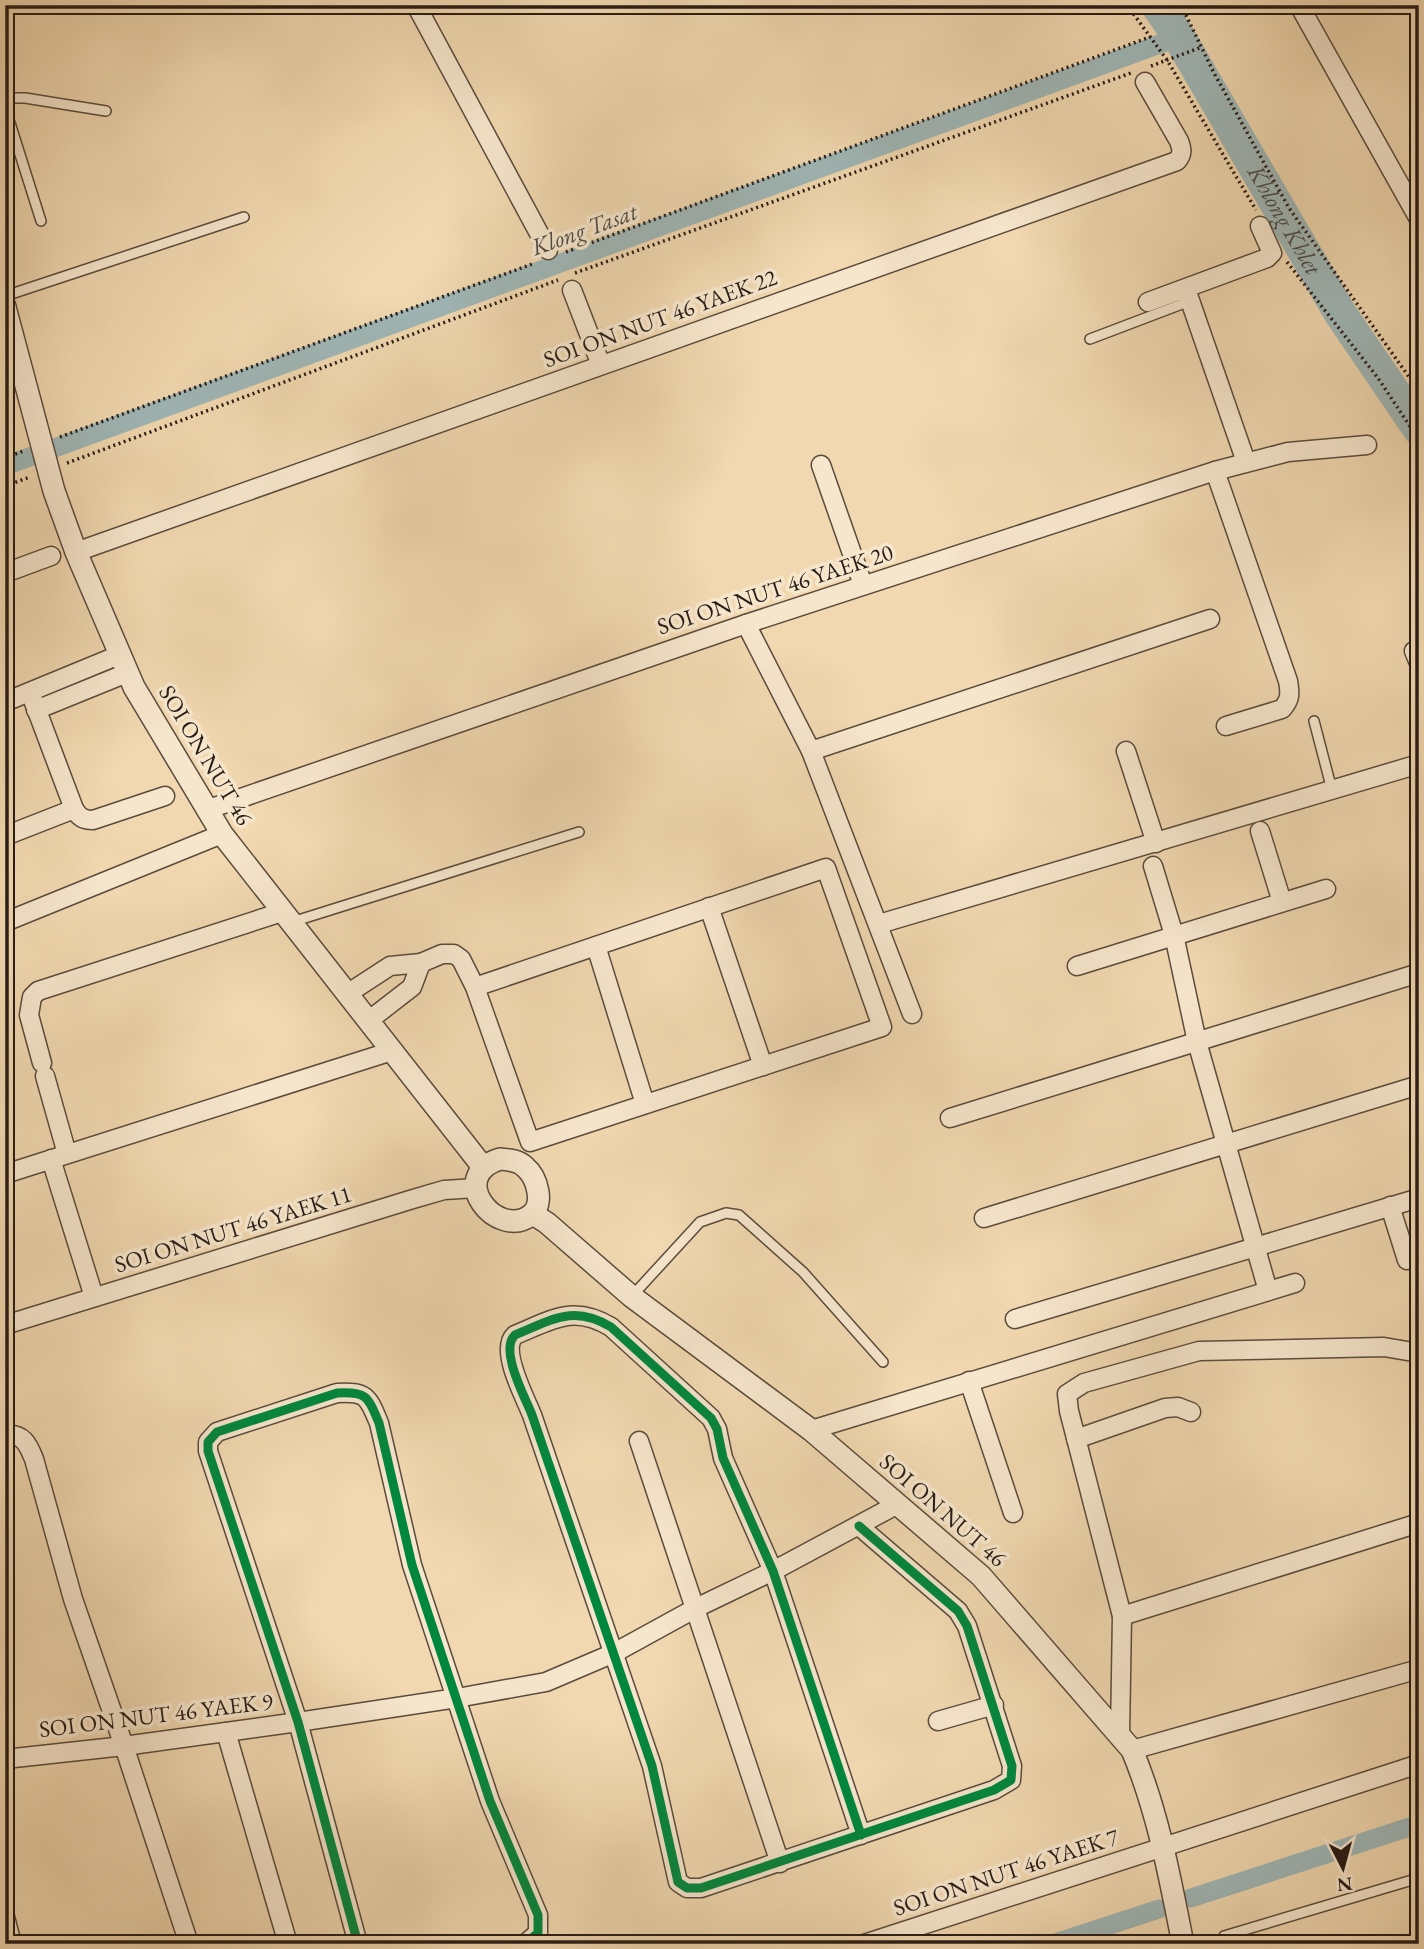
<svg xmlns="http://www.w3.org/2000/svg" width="1424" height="1949" viewBox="0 0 1424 1949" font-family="'EB Garamond',serif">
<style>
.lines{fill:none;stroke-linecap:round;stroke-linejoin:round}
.canal{stroke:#9fb7b7;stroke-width:19}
.river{stroke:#9fb7b7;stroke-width:33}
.service-casing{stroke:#5a4b3d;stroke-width:12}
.minor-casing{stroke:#5a4b3d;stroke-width:21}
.tertiary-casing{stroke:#5a4b3d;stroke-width:24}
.path{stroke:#281c17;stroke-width:3.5;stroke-dasharray:2 3.5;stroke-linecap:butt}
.service{stroke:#f6e6cc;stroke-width:9}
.minor{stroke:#f6e6cc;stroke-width:18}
.tertiary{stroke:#f6e6cc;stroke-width:21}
.cycleway-casing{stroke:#f6e6cc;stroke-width:13}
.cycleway{stroke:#00873e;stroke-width:9}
.labels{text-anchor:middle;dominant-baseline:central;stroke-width:7;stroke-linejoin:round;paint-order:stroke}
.street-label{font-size:23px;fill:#281c17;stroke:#f6e6cc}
.water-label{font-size:24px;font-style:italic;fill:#4c4a47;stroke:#f6e6cc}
</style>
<rect width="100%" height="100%" fill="#f1d8b0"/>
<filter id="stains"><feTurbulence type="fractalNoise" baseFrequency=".00286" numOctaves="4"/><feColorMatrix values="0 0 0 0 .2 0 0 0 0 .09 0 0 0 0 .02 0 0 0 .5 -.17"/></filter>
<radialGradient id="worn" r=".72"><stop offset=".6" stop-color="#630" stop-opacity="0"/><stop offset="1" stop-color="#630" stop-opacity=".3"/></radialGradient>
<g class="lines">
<g class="canal">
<path d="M5 466 1179 37"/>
<path d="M1191 1898 1419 1824"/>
<path d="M1052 1944 1159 1909"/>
</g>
<path class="river" id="s1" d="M1157 5 1179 37 1340 313 1419 429"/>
<g class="service-casing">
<g id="service">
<path d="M5 98H25L106 111"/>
<path d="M5 107 41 221"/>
<path d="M5 296 244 217"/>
<path d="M1090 339 1190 301"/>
<path d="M1314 721 1332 790"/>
<path d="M292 922 579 832"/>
<path d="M633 1295 700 1222 726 1213 739 1215 803 1272 883 1362"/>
<path d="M1224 1936 1419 1878"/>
</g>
</g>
<g class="minor-casing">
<g id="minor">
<path d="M416 5 548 250"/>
<path d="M1299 5 1419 219"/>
<path d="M1186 289 1246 462"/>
<path d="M572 290 601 365"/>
<path d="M1148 302 1267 258 1272 253 1260 226"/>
<path d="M821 465 863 585"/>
<path d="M1215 471 1288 681C1290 693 1291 699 1282 709L1226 726"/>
<path d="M76 552 1177 161C1183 154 1182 149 1179 141L1145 82"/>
<path d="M5 573 51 556"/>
<path d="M746 624 811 751 912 1014"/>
<path d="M1414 651 1419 663"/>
<path d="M30 692 74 809C79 817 83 820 93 820L165 796"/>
<path d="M5 702 119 655"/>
<path d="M36 710 127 673"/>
<path d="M811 751 1210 619"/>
<path d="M1126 751 1156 843"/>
<path d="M206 810 746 624 1215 471 1288 452 1367 445"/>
<path d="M1260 831 1282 902"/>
<path d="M5 836 74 809"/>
<path d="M1153 866 1174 935 1197 1042 1268 1291"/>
<path d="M709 907 763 1066"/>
<path d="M5 922 222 834"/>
<path d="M879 924 1419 764"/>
<path d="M596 946 645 1104"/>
<path d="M421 963 442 954H454L461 959 475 987 530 1142 882 1027 826 868 475 987"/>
<path d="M1077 966 1326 889"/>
<path d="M347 994 390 966 421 963 412 987 368 1021"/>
<path d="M42 1063 29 1015 32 997 38 991 282 912"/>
<path d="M45 1076 67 1154"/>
<path d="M950 1118 1419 973"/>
<path d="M51 1159 94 1297"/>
<path d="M5 1174 392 1051"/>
<path d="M1390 1206 1407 1260"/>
<path d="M984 1218 1419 1085"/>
<path d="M1015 1319 1419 1198"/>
<path d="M5 1325 413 1199 444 1190 476 1188"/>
<path d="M969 1381 1013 1513"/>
<path d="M811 1430 1295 1283"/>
<path d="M5 1435C23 1433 28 1444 34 1459L73 1599 124 1746 189 1944"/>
<path d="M1076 1439 1165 1408 1178 1407 1191 1412"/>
<path d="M639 1441 780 1863"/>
<path d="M859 1526 958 1611 967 1626 1012 1766 1011 1780 994 1790 701 1888H687L678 1882 652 1766 532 1415C525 1397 499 1350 515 1335 552 1320 573 1304 611 1327L711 1418 717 1429 723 1458 773 1571 861 1835"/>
<path d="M1122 1616 1419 1523"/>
<path d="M938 1721 994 1705"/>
<path d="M226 1732 288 1944"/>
<path d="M1120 1735 1122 1616 1069 1411 1067 1394 1084 1383 1199 1351 1384 1347 1419 1353"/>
<path d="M1132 1750 1419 1669"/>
<path d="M5 1759 124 1746 298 1722 457 1698 546 1682 614 1653 696 1608 773 1571 898 1504"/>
<path d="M5 1917 12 1944"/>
<path d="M358 1944 298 1722 208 1451V1442L217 1432 337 1393C367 1391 368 1397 379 1423L412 1565 490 1801 538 1915V1933L525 1944"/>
<path d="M864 1944 1419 1764"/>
</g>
</g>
<g class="tertiary-casing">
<g id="tertiary">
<path d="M5 307 54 491 76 552 134 687 222 834 483 1167"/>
<path d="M500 1159C509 1160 518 1160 525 1167 537 1177 545 1204 531 1215 497 1241 445 1176 500 1159Z"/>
<path d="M533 1214 547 1223 631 1296 811 1430 981 1576 1132 1750C1158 1812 1170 1878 1183 1944"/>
</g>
</g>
<g class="path">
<path d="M1127 5 1167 60 1256 210"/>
<path d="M1181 5 1214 73 1289 208 1419 391"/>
<path d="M1151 66 1202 47"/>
<path d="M566 252 1150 37"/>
<path d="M1287 262 1378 378 1419 440"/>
<path d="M575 273 1131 73"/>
<path d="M60 437 535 263"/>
<path d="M5 458 23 451"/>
<path d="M67 463 558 280"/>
<path d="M5 486 30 477"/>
</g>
<use href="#service" class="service"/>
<use href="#minor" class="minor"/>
<use href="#tertiary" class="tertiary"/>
<g class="cycleway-casing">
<g id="cycleway">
<path d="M859 1526 958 1611 967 1626 1012 1766 1011 1780 994 1790 701 1888H687L678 1882 652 1766 532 1415C525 1397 499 1350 515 1335 552 1320 573 1304 611 1327L711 1418 717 1429 723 1458 773 1571 861 1835"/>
<path d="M358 1944 298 1722 208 1451V1442L217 1432 337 1393C367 1391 368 1397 379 1423L412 1565 490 1801 538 1915V1933L525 1944"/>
</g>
</g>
<use href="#cycleway" class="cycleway"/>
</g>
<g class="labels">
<g class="street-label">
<text transform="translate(660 318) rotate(-20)">SOI ON NUT 46 YAEK 22</text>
<text transform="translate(775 589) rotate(-18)">SOI ON NUT 46 YAEK 20</text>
<text transform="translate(206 755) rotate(59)">SOI ON NUT 46</text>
<text transform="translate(233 1229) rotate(-17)">SOI ON NUT 46 YAEK 11</text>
<text transform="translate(943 1510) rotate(41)">SOI ON NUT 46</text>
<text transform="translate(156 1715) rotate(-7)">SOI ON NUT 46 YAEK 9</text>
<text transform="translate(1006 1872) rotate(-18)">SOI ON NUT 46 YAEK 7</text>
</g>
<g class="water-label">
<text stroke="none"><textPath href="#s1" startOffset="250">Khlong Khlet</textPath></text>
<text transform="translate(584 229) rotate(-20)">Klong Tasat</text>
</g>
</g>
<rect width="1424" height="1949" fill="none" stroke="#f1d8b0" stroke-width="28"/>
<rect x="7" y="7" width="1410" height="1935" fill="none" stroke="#281c17" stroke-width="3.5"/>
<rect x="14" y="14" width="1396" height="1921" fill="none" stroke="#281c17" stroke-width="2"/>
<g transform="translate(1343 1868) rotate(174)" stroke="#f6e6cc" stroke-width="5" paint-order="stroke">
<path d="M0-5L12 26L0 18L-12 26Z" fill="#281c17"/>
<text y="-10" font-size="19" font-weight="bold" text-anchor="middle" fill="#281c17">N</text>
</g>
<rect width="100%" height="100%" filter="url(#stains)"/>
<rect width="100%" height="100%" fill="url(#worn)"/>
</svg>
